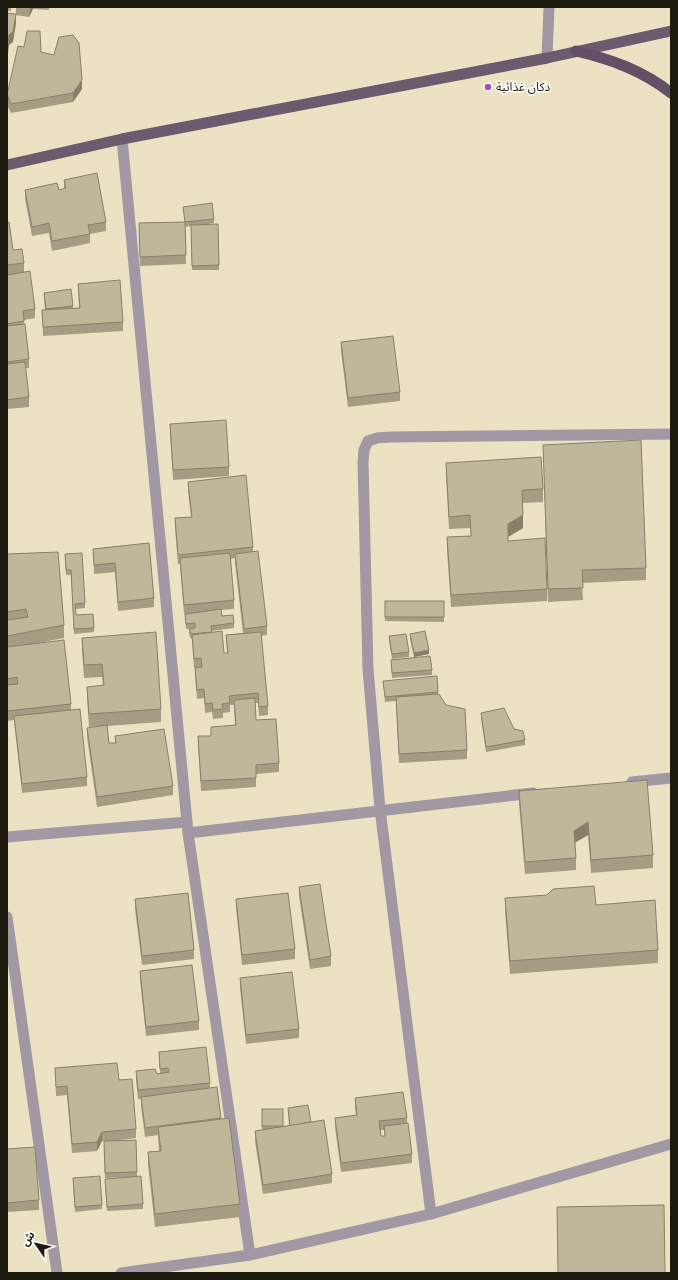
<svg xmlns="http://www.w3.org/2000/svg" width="678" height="1280" viewBox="0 0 678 1280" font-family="'Times New Roman','Noto Sans Arabic',serif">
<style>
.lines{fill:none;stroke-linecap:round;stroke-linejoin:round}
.minor{stroke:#a198a3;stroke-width:11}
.primary{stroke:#6b5b6f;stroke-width:11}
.trunk{stroke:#615066;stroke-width:11}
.wall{fill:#a49d84;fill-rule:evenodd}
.shaded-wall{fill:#86806b}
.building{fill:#bfb799;stroke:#86806b}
.poi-dot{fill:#a34cb9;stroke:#fff;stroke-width:1.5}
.labels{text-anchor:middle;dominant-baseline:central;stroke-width:3;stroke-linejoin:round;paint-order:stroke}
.poi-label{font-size:12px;fill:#1c1a0e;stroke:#fff;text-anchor:start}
</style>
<rect width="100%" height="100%" fill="#eae2c3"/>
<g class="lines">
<g class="minor">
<path d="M547 58 549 7"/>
<path d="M122 139 188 833 250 1255"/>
<path d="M632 782 671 778"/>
<path d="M188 833 533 793"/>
<path d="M7 837 187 822"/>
<path d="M7 917 57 1273"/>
<path d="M431 1214 380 809 368 669 363 462 364 450 368 441 377 438 390 437 671 434"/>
<path d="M121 1273 250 1255 431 1214 671 1144"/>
</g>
<path class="primary" d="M7 165 122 139 547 58 671 31"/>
<path class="trunk" d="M576 51C610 59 642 70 671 93"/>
</g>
<g class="wall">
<rect x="7" y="7" width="4" height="4"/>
<path d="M16 7H49V10L33 9 29 17 16 15Z"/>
<path d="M41 52 82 89 73 102 11 113 7 105V95Z"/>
<path d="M64 180 106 222V231L90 234V243L52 251 49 233 32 236 25 199V190H59L64 189Z"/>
<path d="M183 207 214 219V223L204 225 218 224 219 270H192L191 226 185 227V222L186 264 140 266 139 223 185 222Z"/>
<path d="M7 222 13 250 24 263V272L35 309V318L24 320 29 359V368H25L29 397V407L7 409Z"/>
<path d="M78 284 123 322V331L43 336 42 310H45L44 298V293L73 306V308H79Z"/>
<path d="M341 342 400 392V401L348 407 341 351Z"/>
<path d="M170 424 229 467V476L173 480 170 433Z"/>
<path d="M543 445 646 568V580L582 583 583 600 548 602Z"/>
<path d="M446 463 543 489V502L523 503V528L508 537V541L547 589V601L451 607 447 550V537L471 536 470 528 449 529 446 475Z"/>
<path d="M188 482 253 547V552L267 626V635L261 636 268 706V715L259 716 258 703H255L256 720 279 763V772L256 774V787L201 791 198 745V736H211V727L235 725 234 705H230V712L223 713V718L213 719 212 712 205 713 204 698 197 699 195 677V668H194L192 639H191L189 634V629L195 628 186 629 185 614H184L180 564H178L175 527V518L191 517 188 491ZM235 558V563L243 633 226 635 227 653H224L212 633 211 631 234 628V623L222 616 221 610 234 609V600L230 559Z"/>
<path d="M149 543 154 598V607L118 611 115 572 94 574 93 549Z"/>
<path d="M7 554 64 625V638L38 643 71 704V710L87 777V786L22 793 14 720 7 721Z"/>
<path d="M65 554 85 603V608L76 609V615L94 628V632L74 634 71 575H66Z"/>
<path d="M385 601H444V622L385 621Z"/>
<path d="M410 634 429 654 414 657 410 639Z"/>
<path d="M389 636 409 652V657L392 659 389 641Z"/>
<path d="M82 638 161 709V722L107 726 109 743H115V736L173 786V795L97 807 87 737V728L97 726 89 727 87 699V687L103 685 102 677 84 678 82 650Z"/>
<path d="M391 660 432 670V675L392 678Z"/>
<path d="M383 681 438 692V694L467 750V759L399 763 396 701 385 702Z"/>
<path d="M481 713 514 729 525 740V745L486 752 481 718Z"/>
<path d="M519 791 653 855V868L591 873 588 835 575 843 576 858V870L525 874 519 804Z"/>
<path d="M299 887 331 956V966L310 969 299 896Z"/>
<path d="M505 898 596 905 658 950V963L510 974 505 911Z"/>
<path d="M135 899 194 950V959L142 965 135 909Z"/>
<path d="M236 899 295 949V959L242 965 236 908Z"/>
<path d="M140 971 199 1021V1030L146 1036 140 980Z"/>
<path d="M240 978 299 1029V1038L246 1044 240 988Z"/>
<path d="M159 1052 210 1083V1088L217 1087 221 1119 240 1204V1217L155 1227 148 1165V1152L159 1151 158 1135 145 1137 141 1106V1099H138L136 1080V1071L157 1074 160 1073Z"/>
<path d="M55 1068 119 1080 136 1129V1138L111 1141 136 1140 137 1176 143 1204V1209L107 1211 105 1183 129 1177 105 1178 104 1141H102L97 1151 72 1153 67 1095 56 1096Z"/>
<path d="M355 1098 407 1118V1123L412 1154V1163L341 1172 335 1127V1118L356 1115 355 1108ZM381 1130H384L385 1136H381Z"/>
<path d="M288 1108 311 1122 332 1174V1183L263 1194 255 1141V1131L262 1130V1109H283V1127L289 1126Z"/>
<path d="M7 1149 39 1200V1210L7 1212Z"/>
<path d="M73 1178 102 1205V1209L75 1212Z"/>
</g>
<g class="shaded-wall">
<path d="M30 7H33V9L29 17Z"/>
<path d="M16 14V24L13 42 9 45 7 62V53L9 35Z"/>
<path d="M82 80V89L73 102V93Z"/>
<path d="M523 515V528L508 537V524Z"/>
<path d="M429 650V654L414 657V653Z"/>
<path d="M588 822V835L574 843V831Z"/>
<path d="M102 1132V1141L97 1151V1142Z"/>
</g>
<g class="building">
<path d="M7 13 16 14 13 32 9 35 7 53Z"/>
<path d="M27 31H40L41 52 54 55 59 37 73 35 79 43 82 80 73 93 11 104 7 95 18 46 24 47Z"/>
<path d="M97 173 106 222 88 225 90 234 52 241 49 223 32 227 25 190 57 183 59 190 66 188 64 180Z"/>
<path d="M212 203 214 219 185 222 183 207Z"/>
<path d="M7 222H9L13 250 22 249 24 263 7 265Z"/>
<path d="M185 222 186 255 140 257 139 223Z"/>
<path d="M218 224 219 265 192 266 191 225Z"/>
<path d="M30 271 35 309 23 311 24 321 7 324V275Z"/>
<path d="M120 280 123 322 43 327 42 310 80 308 78 284Z"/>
<path d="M71 289 73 306 46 309 44 293Z"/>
<path d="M25 324 29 359 7 362V326Z"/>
<path d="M393 336 400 392 348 398 341 342Z"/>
<path d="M25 362 29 397 7 400V364Z"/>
<path d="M226 420 229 467 173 470 170 424Z"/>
<path d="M641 440 646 568 582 570 583 588 548 589 543 445Z"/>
<path d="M541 457 543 489 522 490 523 515 508 524V541L545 538 547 589 451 595 447 537 471 536 470 515 449 517 446 463Z"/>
<path d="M246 475 253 547 178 555 175 518 192 517 188 482Z"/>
<path d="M149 543 154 598 118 602 115 563 94 565 93 549Z"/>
<path d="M258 551 267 626 244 629 235 554Z"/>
<path d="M58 552 64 625 7 636V620L28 617 26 609 7 612V554Z"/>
<path d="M82 553 85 603 75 604 76 615 93 614 94 628 74 629 71 570H66L65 554Z"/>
<path d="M230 553 234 600 184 605 180 558Z"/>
<rect x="385" y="601" width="59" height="16"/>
<path d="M221 609 222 616 233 615 234 623 211 626 212 632 191 634 189 629 195 628V623L186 624 185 614Z"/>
<path d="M222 631 224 653H228L226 635 261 632 268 706 259 707 258 693 229 696 230 703 222 704 223 709 213 710 212 703 205 704 204 689 197 690 195 668 202 667 201 658 194 659 192 635Z"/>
<path d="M425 631 429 650 414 653 410 634Z"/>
<path d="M156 632 161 709 89 714 87 687 104 685 102 664 84 665 82 638Z"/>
<path d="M406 634 409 652 392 654 389 636Z"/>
<path d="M64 640 71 704 7 711V685L18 684 17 677 7 679V647Z"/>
<path d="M430 656 432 670 392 673 391 660Z"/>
<path d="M437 676 438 692 385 697 383 681Z"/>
<path d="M439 694 446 705 465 709 467 750 399 754 396 697Z"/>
<path d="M255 698 256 720 276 719 279 763 256 765V778L201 781 198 736H211V727L236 725 234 700Z"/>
<path d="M504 708 514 729 523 731 525 740 486 747 481 713Z"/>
<path d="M80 709 87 777 22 784 14 716Z"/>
<path d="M107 725 109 743H116L115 736 164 729 173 786 97 797 87 728Z"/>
<path d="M647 780 653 855 591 860 588 822 574 831 576 858 525 862 519 791Z"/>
<path d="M320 884 331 956 310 960 299 887Z"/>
<path d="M594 886 596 905 655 900 658 950 510 961 505 898 547 895 553 889Z"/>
<path d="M188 893 194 950 142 956 135 899Z"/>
<path d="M288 893 295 949 242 955 236 899Z"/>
<path d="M192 965 199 1021 146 1027 140 971Z"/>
<path d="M292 972 299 1029 246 1035 240 978Z"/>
<path d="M206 1047 210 1083 138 1090 136 1071 155 1069 157 1074 169 1072 168 1068 160 1069 159 1052Z"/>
<path d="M117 1063 119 1080 132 1079 136 1129 102 1132 97 1142 72 1144 67 1086 56 1087 55 1068Z"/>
<path d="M217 1087 221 1118 145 1128 141 1097Z"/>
<path d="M403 1092 407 1118 379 1121 381 1136H385L384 1126 408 1123 412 1154 341 1163 335 1118 357 1115 355 1098Z"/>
<path d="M308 1105 311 1122 290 1126 288 1108Z"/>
<rect x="262" y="1109" width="21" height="17"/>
<path d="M229 1118 240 1204 155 1214 148 1152 161 1151 158 1127Z"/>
<path d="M324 1120 332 1174 263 1185 255 1131Z"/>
<path d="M136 1140 137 1172 105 1173 104 1141Z"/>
<path d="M35 1147 39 1200 7 1203V1149Z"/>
<path d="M100 1176 102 1205 75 1207 73 1178Z"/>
<path d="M141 1176 143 1204 107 1207 105 1179Z"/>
<path d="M664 1205 665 1273H558L557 1207Z"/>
</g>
<circle class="poi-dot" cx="488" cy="87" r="4"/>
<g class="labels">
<g class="poi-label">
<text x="496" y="87">دكان غذائية</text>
</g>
</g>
<rect width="678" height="1280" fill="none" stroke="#1c1a0e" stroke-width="16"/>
<g transform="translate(36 1244) rotate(304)" stroke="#ffffff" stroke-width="3" paint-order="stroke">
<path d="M0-3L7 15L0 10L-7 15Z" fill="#1c1a0e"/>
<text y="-6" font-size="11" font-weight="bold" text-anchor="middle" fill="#1c1a0e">ش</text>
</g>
</svg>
